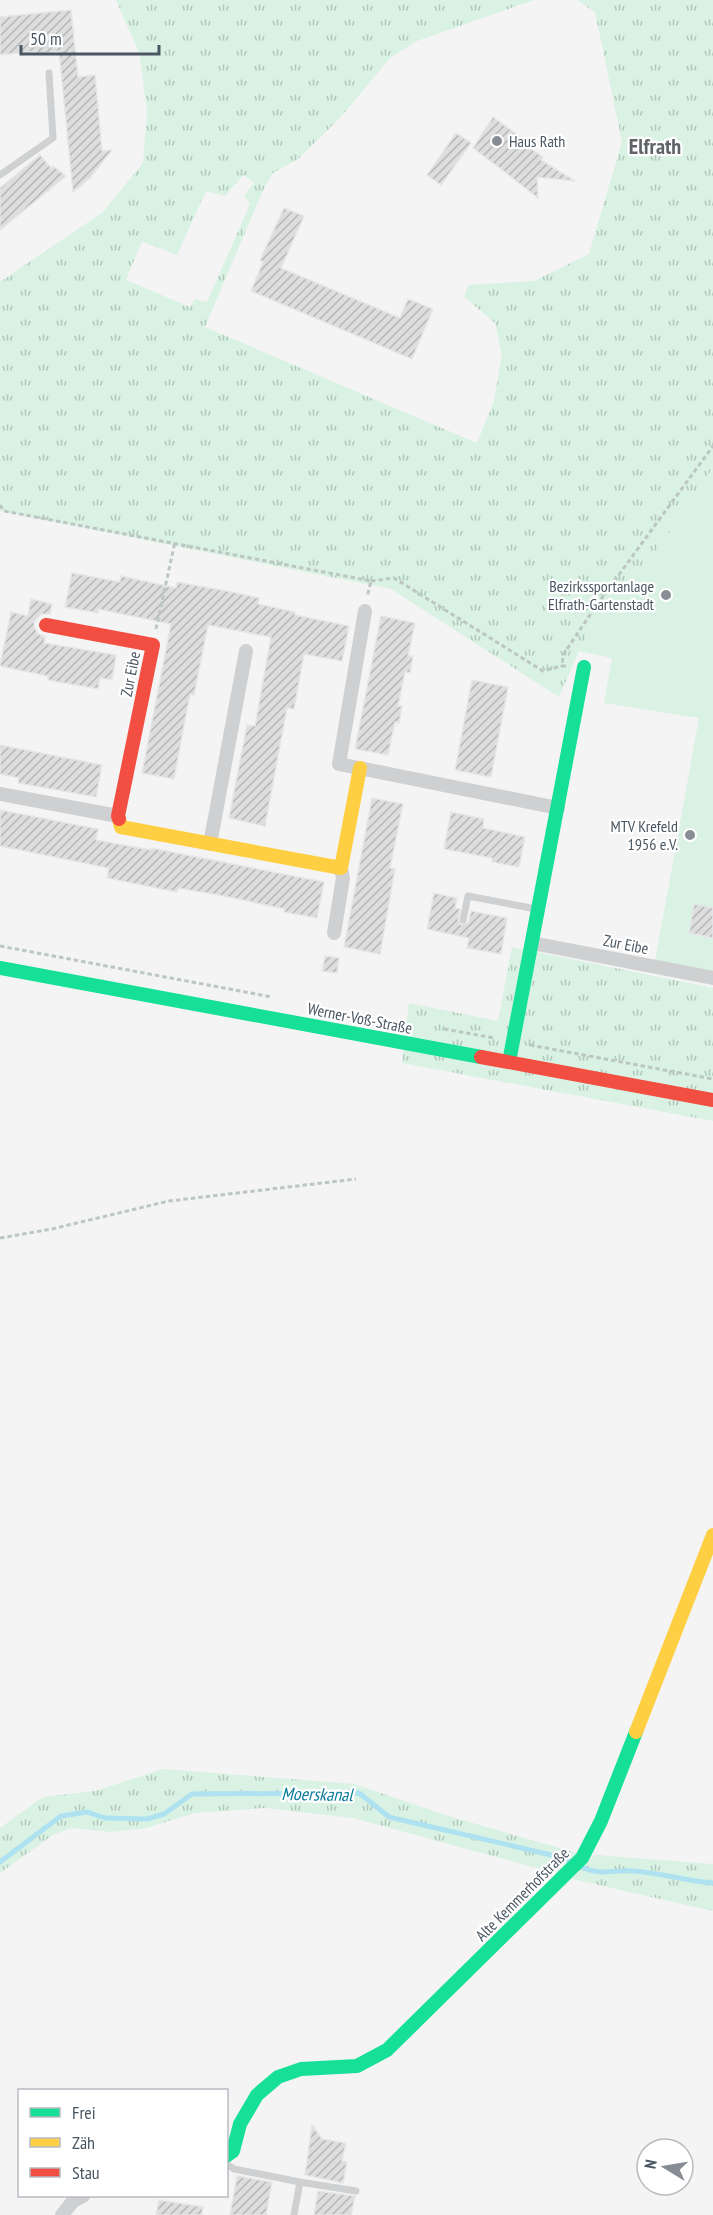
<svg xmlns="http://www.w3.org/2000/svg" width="713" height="2215" viewBox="0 0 713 2215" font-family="'PT Sans Narrow',sans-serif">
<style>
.grass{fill:url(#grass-tufts);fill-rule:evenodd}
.pitch{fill:#d9f2e3}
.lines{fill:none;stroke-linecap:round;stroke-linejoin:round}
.stream{stroke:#aee2f0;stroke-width:5}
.building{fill:url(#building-hatch);stroke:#e5e6e7;stroke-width:1.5}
.path{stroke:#bcc7c4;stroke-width:3;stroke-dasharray:4.5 3;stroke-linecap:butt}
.lane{stroke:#ced0d2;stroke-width:7}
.street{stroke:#ced0d2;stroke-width:14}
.fast{stroke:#16e098;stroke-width:14}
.slow{stroke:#ffcf43;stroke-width:14}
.jam{stroke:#f24e42;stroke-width:14}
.poi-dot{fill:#868d94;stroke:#fff;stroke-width:2}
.labels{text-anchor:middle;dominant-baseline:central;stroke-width:4.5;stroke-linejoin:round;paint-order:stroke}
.poi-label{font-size:16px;fill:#4a5661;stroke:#fff;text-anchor:end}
.street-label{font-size:16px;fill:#4a5661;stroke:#fff}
.water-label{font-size:18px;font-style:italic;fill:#0c7c9b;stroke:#fff}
.district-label{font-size:22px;font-weight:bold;fill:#5f6368;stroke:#fff}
</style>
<defs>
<pattern id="grass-tufts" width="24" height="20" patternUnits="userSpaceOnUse" patternTransform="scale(1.5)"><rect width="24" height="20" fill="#d9f2e3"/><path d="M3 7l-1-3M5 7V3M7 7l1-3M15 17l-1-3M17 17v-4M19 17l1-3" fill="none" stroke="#b2c7bb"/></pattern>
<pattern id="building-hatch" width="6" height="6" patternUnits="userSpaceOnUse" patternTransform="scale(1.5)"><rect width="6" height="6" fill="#ddddde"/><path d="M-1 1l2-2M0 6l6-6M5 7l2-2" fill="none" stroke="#b5b6b7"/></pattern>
</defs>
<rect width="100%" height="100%" fill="#f4f4f4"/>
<g class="grass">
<path d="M116 0H534L417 41 390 58 341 117 298 159 273 173 264 188 205 327 477 443 494 401 502 355 495 323 464 297 468 285 534 281 589 254 622 142 595 12 577 0H713V468L645 568 594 621 579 651 559 697 391 589 0 511V282L103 212 143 163 147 113 140 55ZM244 175 254 183 244 196 250 204 207 302 195 299 190 307 126 280 142 241 177 255 206 191 225 196Z"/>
<path d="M512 947 713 988V1121L402 1063 409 1003 498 1021Z"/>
<path d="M163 1769 354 1784 452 1817 577 1853 559 1874 353 1818 265 1808 195 1813 146 1828 112 1832 71 1828 53 1835 0 1873V1828L43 1797 95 1791Z"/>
<path d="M594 1855 713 1864V1911L572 1879Z"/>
</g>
<path class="pitch" d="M713 468V908L694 904 689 933 713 938V972L655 961 699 718 604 703 612 658 579 651 594 621 645 568Z"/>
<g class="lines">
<g class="stream">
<path d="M0 1862 61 1816 87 1812 105 1818 147 1819 164 1814 192 1794 359 1793 389 1817 560 1857 571 1862"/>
<path d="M579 1866C603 1877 612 1869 634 1871 661 1873 686 1881 713 1883"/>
</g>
</g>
<g class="building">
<path d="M71 10 78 77 95 75 102 151 112 150 90 178 73 192 59 51 37 54V51L0 55V17Z"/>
<path d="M493 117 519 136 517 139 543 157 541 160 575 181 537 177 538 198 497 166 473 148Z"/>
<path d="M456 133 471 143 441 185 427 175Z"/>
<path d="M40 155 51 168 53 166 66 176 0 230V188Z"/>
<path d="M284 208 304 216 281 268 400 318 408 299 433 309 412 359 251 291 263 262 260 260Z"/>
<path d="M72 573 120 582 121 576 176 588 177 582 227 591 259 598 258 604 295 612V615L349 626 342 661 304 654 294 709 287 708 265 826 229 818 247 725 255 726 271 637 208 625 194 695 190 694 174 779 142 773 171 624 98 609V613L65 607Z"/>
<path d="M31 599 52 604 50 614H41L34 622 35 628 38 634 45 637 44 643 116 655 112 680 100 678 98 689 48 680V676L0 666 11 612 28 616Z"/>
<path d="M381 616 415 623 408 656H413L410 673 405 672 398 706H402L399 723 395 722 388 755 355 749Z"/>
<path d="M472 680 508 687 491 777 455 770Z"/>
<path d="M0 745 102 765 96 797 18 783 19 778 0 774Z"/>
<path d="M372 798 403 804 390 868 395 869 380 954 344 947Z"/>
<path d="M0 810 98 829 96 840 151 850V848L324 882 317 918 284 912 285 909 224 896 178 888 177 892 107 878 109 868 0 846Z"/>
<path d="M451 812 484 819 483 828 525 837 519 867 492 862V858L444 849Z"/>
<path d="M434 893 457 898 455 908 460 909 458 921 461 925 468 923 471 911 507 918 501 954 467 948 469 938 427 929Z"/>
<path d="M694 904 713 908V938L689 933Z"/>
<path d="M325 956 339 958 337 973 322 971Z"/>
<path d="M312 2125 322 2139 346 2143 342 2161 347 2162 343 2183 305 2175Z"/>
<path d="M237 2176 272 2182 266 2215H230Z"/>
<path d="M318 2191 355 2196 351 2215H314Z"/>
<path d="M159 2200 203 2207 202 2215H156Z"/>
</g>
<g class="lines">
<g class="path">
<path d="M0 505 4 511 371 581 367 597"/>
<path d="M371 581 394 578 543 671 562 666"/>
<path d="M156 629 175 542"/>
<path d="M566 666H562L563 655 596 606 713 446"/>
<path d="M0 946 272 997"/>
<path d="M444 1029 494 1038"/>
<path d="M530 1045 713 1079"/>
<path d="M0 1238 52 1229 169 1201 356 1179"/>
</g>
<g class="lane">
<path d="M0 175 53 138 49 73"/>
<path d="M463 920 468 896 536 909"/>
<path d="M226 2164 234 2169 300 2182 294 2215"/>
<path d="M300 2182 356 2191"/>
</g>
<g class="street">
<path d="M365 611 339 764 558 808"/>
<path d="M0 794 118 816"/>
<path d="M210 844 246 651"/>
<path d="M334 933 343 878 341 868"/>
<path d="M532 943 713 978"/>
<path d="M62 2215 73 2201 83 2196"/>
</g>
<g class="fast">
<path d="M0 968 481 1057"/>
<path d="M509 1062 584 667"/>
<path d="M226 2156 233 2151 240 2124 257 2095 278 2077 301 2069 357 2066 387 2050 582 1858 601 1821 636 1732"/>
</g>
<g class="slow">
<path d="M119 819 121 827 341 868 360 768"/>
<path d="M636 1732 713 1535"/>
</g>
<g class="jam">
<path d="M46 625 153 645 118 816 119 819"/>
<path d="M481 1057 713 1100"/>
</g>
</g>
<g class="poi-dot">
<circle cx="497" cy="141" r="6"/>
<circle cx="666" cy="595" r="6"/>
<circle cx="690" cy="835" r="6"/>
</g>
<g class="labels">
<g class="poi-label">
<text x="509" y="141" text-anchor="start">Haus Rath</text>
<text x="654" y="586">Bezirkssportanlage<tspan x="654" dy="18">Elfrath-Gartenstadt</tspan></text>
<text x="678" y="826">MTV Krefeld<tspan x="678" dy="18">1956 e.V.</tspan></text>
</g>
<g class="street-label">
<text transform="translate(130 674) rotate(-79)">Zur Eibe</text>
<text transform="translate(626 944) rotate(11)">Zur Eibe</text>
<text transform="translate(360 1018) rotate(11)">Werner-Voß-Straße</text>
<text transform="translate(522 1894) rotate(-45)">Alte Kemmerhofstraße</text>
</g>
<g class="water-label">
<text transform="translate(317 1794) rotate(1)">Moerskanal</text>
</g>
<g class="district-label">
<text x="655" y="146">Elfrath</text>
</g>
</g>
<rect x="18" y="2089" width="210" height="108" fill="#ffffff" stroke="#b7bbc0" stroke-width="1.5"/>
<rect x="30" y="2108" width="30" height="9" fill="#16e098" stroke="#b7bbc0" stroke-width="1.5"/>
<text x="72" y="2119" font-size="18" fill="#4a5661">Frei</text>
<rect x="30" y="2138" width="30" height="9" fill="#ffcf43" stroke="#b7bbc0" stroke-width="1.5"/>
<text x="72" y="2149" font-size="18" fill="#4a5661">Zäh</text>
<rect x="30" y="2168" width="30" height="9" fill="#f24e42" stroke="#b7bbc0" stroke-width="1.5"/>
<text x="72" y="2179" font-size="18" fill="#4a5661">Stau</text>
<g transform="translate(665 2167) rotate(281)"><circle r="28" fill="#ffffff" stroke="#b7bbc0" stroke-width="1.5"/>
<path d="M0-4.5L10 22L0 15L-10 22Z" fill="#868d94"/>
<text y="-9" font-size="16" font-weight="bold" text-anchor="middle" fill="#4a5661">N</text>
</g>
<path d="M21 45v9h138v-9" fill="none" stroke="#4a5661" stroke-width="3"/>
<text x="30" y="45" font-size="18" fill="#4a5661" stroke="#ffffff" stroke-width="4.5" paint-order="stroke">50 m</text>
</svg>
